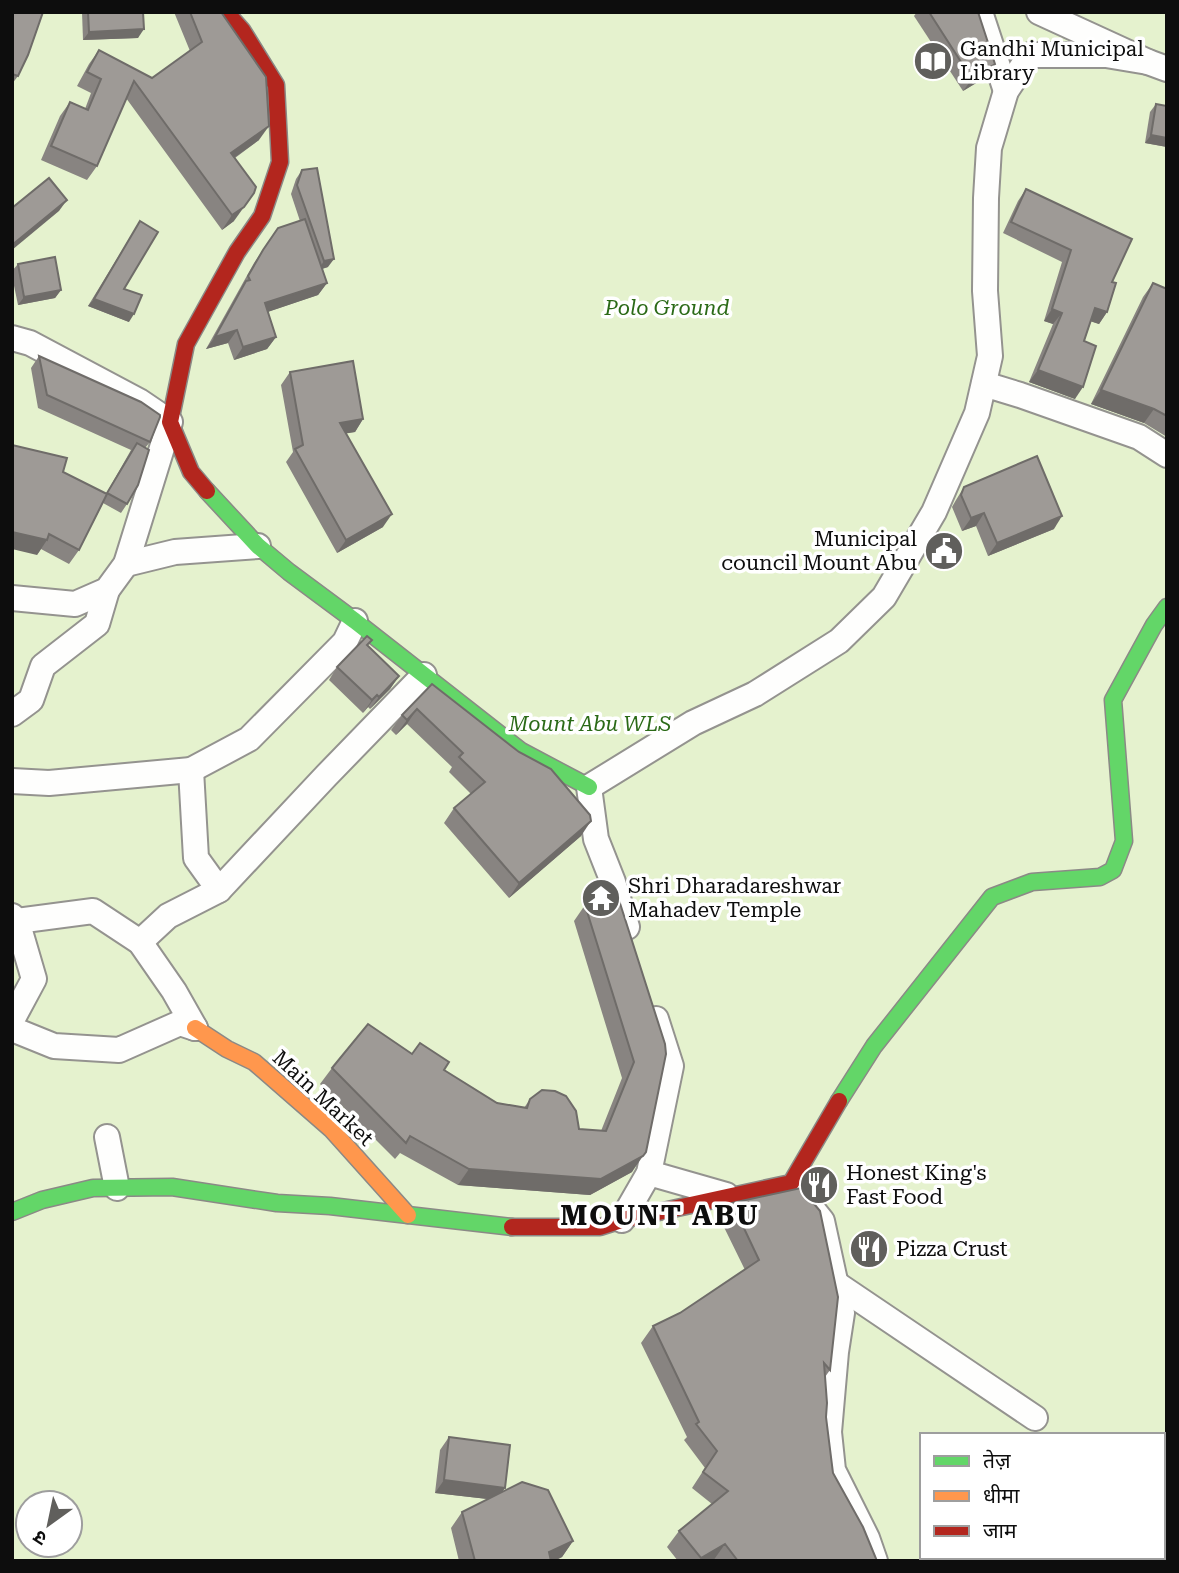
<svg xmlns="http://www.w3.org/2000/svg" width="1179" height="1573" viewBox="0 0 1179 1573" font-family="'Roboto Serif','Noto Sans Devanagari',serif">
<style>
.green{fill:#e5f2ce;fill-rule:evenodd}
.lines{fill:none;stroke-linecap:round;stroke-linejoin:round}
.street-casing{stroke:#94938f;stroke-width:28}
.fast-casing{stroke:#8b8986;stroke-width:19}
.slow-casing{stroke:#8b8986;stroke-width:19}
.jam-casing{stroke:#8b8986;stroke-width:19}
.street{stroke:#fefefd;stroke-width:24}
.fast{stroke:#63d668;stroke-width:16}
.slow{stroke:#ff974d;stroke-width:16}
.jam{stroke:#b3261e;stroke-width:16}
.wall{fill:#888481}
.shaded-wall{fill:#6f6c69}
.building{fill:#9e9a96;stroke:#6f6c69;stroke-width:2}
.labels{text-anchor:middle;dominant-baseline:central;stroke-width:7;stroke-linejoin:round;paint-order:stroke}
.poi-label{font-size:21px;fill:#0d0d0d;stroke:#fff;text-anchor:start}
.park-label{font-size:21px;font-style:italic;fill:#2b6a17;stroke:#fff}
.street-label{font-size:21px;fill:#0d0d0d;stroke:#fff}
.district-label{font-size:28px;font-weight:bold;letter-spacing:2px;fill:#0d0d0d;stroke:#fff}
</style>
<rect width="100%" height="100%" fill="#fbf8f0"/>
<path class="green" d="M12 12H1167V1561H12ZM922 1435H1163V1557H922ZM28 1503H70V1545H28Z"/>
<g class="lines">
<g class="street-casing">
<g id="street">
<path d="M980 12 1006 91"/>
<path d="M1039 12 1148 62 1167 69"/>
<path d="M12 338 30 343 139 401 170 422 126 564 107 590 75 604 12 598"/>
<path d="M984 384 1020 395 1139 437 1167 455"/>
<path d="M126 564 175 552 258 546"/>
<path d="M12 714 31 700 43 666 97 624 107 590"/>
<path d="M191 770 196 858 219 890"/>
<path d="M12 781 49 783 191 770 249 739 345 642 355 621"/>
<path d="M12 916 17 921 34 979 12 1020"/>
<path d="M17 921 93 911 140 942 174 991 195 1028"/>
<path d="M627 927 613 882 596 839 589 787 693 723 755 694 839 641 884 597 934 512 977 413 990 356 985 291 986 198 989 148 1006 91 1030 55H1106L1148 62"/>
<path d="M140 942 168 916 219 890 326 776 424 675"/>
<path d="M12 1029 54 1046 119 1050 180 1023 195 1028"/>
<path d="M107 1137 117 1188"/>
<path d="M649 1173 726 1195"/>
<path d="M802 1196 822 1221 842 1313 836 1352 829 1432 833 1470 867 1538 875 1561"/>
<path d="M622 1220 649 1173 671 1066 656 1019"/>
<path d="M835 1283 1035 1418"/>
</g>
</g>
<g class="fast-casing">
<g id="fast">
<path d="M207 491 258 546 289 572 355 621 521 751 589 787"/>
<path d="M839 1101 874 1046 992 897 1032 882 1100 877 1113 870 1124 841 1113 700 1154 625 1167 607"/>
<path d="M12 1212 42 1200 93 1188 172 1187 277 1203 330 1206 512 1227"/>
</g>
</g>
<g class="slow-casing">
<path id="slow" d="M195 1028 227 1049 254 1062 331 1129 408 1215"/>
</g>
<g class="jam-casing">
<g id="jam">
<path d="M207 491 191 472 170 422 186 344 237 252 262 216 280 162 276 85 242 30 226 12"/>
<path d="M512 1227H600L622 1220 791 1183 839 1101"/>
</g>
</g>
<use href="#street" class="street"/>
<use href="#fast" class="fast"/>
<use href="#slow" class="slow"/>
<use href="#jam" class="jam"/>
</g>
<g class="wall">
<path d="M12 12 18 76 12 84Z"/>
<path d="M82 12H143L138 38 83 40Z"/>
<path d="M174 12H221L259 140 235 158 234 221 222 230 126 98 97 166 87 180 41 160 60 116 70 102 85 109 91 93 77 86 89 64 99 50 152 78 190 51Z"/>
<path d="M917 12H978L995 64 986 77 963 91 914 16Z"/>
<path d="M1156 104 1167 147 1145 143 1150 112Z"/>
<path d="M302 170 328 267 322 269 327 283 318 295 267 312 276 337 267 349 234 360 228 343 206 349 254 263 278 228 300 221 291 194 296 179Z"/>
<path d="M1026 189 1112 282 1107 312 1099 324 1090 321 1084 341 1075 399 1029 382 1053 324 1044 321 1062 262 1003 233 1018 201Z"/>
<path d="M140 221 124 289 129 322 88 306Z"/>
<path d="M18 264 61 290 55 298 18 305 12 276V271Z"/>
<path d="M1153 283 1167 289V437L1144 423 1091 404 1143 297Z"/>
<path d="M39 356 150 442 145 448 127 504 121 513 103 503 79 550 69 564 41 549 37 555 63 472 106 494 131 450 38 408 31 368Z"/>
<path d="M290 372 363 419 355 432 346 433 383 527 337 553 286 462 293 452 281 385Z"/>
<path d="M964 487 1054 529 988 556 976 526 962 531 952 507 956 500Z"/>
<path d="M368 646 399 676 390 689 370 709 368 707 363 713 329 680 337 667Z"/>
<path d="M432 684 581 836 509 898 444 823 454 808 471 794 449 772 452 767 407 724 396 735 391 730 402 715Z"/>
<path d="M585 905 665 1044 632 1172 590 1195 458 1185 400 1153 395 1159 320 1084 332 1068 412 1054 444 1070 497 1103 524 1108 530 1099 579 1129 601 1131 622 1078 574 921Z"/>
<path d="M732 1203 830 1370 825 1377 826 1417 833 1473 877 1561H678L667 1547 679 1531 712 1504 692 1488 705 1468 684 1440 687 1437 641 1343 653 1326 680 1313 745 1270 720 1219Z"/>
<path d="M449 1437 505 1488 502 1492 573 1541 562 1557 554 1561H459L451 1528 462 1512 488 1499 435 1493 440 1450Z"/>
</g>
<g class="shaded-wall">
<path d="M144 29 138 38 83 40 89 32Z"/>
<path d="M995 64 986 77 963 91 972 79Z"/>
<path d="M269 126 259 140 221 167 231 153Z"/>
<path d="M1151 135 1167 138V147L1145 143Z"/>
<path d="M67 200 59 211 12 250V245Z"/>
<path d="M244 207 234 221 222 230 232 215Z"/>
<path d="M334 259 328 267 318 270 324 261Z"/>
<path d="M327 283 318 295 256 316 265 303Z"/>
<path d="M61 290 55 298 18 305 24 297Z"/>
<path d="M94 299 134 314 129 322 88 306Z"/>
<path d="M1095 308 1107 312 1099 324 1087 320Z"/>
<path d="M1052 309 1062 313 1053 324 1044 321Z"/>
<path d="M237 330 228 343 206 349 215 337Z"/>
<path d="M276 337 267 349 234 360 243 347Z"/>
<path d="M1038 370 1083 387 1075 399 1029 382Z"/>
<path d="M1101 390 1154 409 1144 423 1091 404Z"/>
<path d="M363 419 355 432 331 436 340 423Z"/>
<path d="M984 513 976 526 962 531 971 518Z"/>
<path d="M392 514 383 527 337 553 346 540Z"/>
<path d="M1062 516 1054 529 988 556 997 543Z"/>
<path d="M12 532 47 540 37 555 12 549Z"/>
<path d="M399 676 390 689 370 709 379 697Z"/>
<path d="M377 695 368 707 363 713 372 700Z"/>
<path d="M417 709 407 724 396 735 407 720Z"/>
<path d="M591 821 581 836 509 898 519 883Z"/>
<path d="M643 1156 632 1172 590 1195 458 1185 469 1169Z"/>
<path d="M444 1480 505 1488 496 1500 435 1493Z"/>
<path d="M573 1541 562 1557 554 1561H542L549 1552Z"/>
<path d="M725 1544 713 1561H699L701 1558Z"/>
</g>
<g class="building">
<path d="M12 12H43L28 55 18 76 12 74Z"/>
<path d="M88 12H143L144 29 89 32Z"/>
<path d="M190 12H221L266 77 269 126 231 153 256 187 254 193 244 207 232 215 134 81 97 166 51 146 70 102 88 110 101 79 87 72 99 50 152 78 202 42Z"/>
<path d="M929 12H978L995 64 972 79Z"/>
<path d="M1156 104 1167 106V138L1151 135Z"/>
<path d="M317 168 334 259 324 261 297 185 302 170Z"/>
<path d="M49 178 67 200 12 245V208Z"/>
<path d="M1026 189 1132 239 1112 282 1116 283 1107 312 1095 308 1084 341 1096 346 1083 387 1038 370 1062 313 1052 309 1071 250 1011 222Z"/>
<path d="M305 219 327 283 265 303 276 337 243 347 237 330 215 337 246 281 250 280 248 276 263 250 278 228Z"/>
<path d="M140 221 158 232 124 289 142 295 134 314 94 299Z"/>
<path d="M55 257 61 290 24 297 18 264Z"/>
<path d="M1153 283 1167 289V416L1154 409 1101 390Z"/>
<path d="M39 356 141 402 160 415V417L150 442 47 395Z"/>
<path d="M353 361 363 419 340 423 392 514 346 540 295 449 303 445 290 372Z"/>
<path d="M137 443 149 450 138 485 127 504 107 493Z"/>
<path d="M12 445 67 458 63 472 107 494 79 550 49 534 47 540 12 532Z"/>
<path d="M1037 456 1062 516 997 543 984 513 971 518 961 495 964 487Z"/>
<path d="M367 636 372 640 367 645 399 676 379 697 377 695 372 700 337 667Z"/>
<path d="M432 684 519 752 551 769 590 815 591 821 519 883 454 808 485 782 459 757 463 753 417 709 407 720 402 715Z"/>
<path d="M618 897 665 1044 666 1054 646 1152 643 1156 601 1179 469 1169 410 1136 406 1143 332 1068 368 1024 412 1054 420 1043 449 1062 444 1070 497 1103 527 1108 530 1099 542 1090 555 1091 566 1096 576 1111 579 1129 606 1131 634 1062 585 905Z"/>
<path d="M801 1188 820 1211 838 1297 830 1370 824 1363 827 1403 826 1417 833 1473 863 1527 877 1561H738L725 1544 701 1558 679 1531 728 1491 703 1472 717 1451 696 1424 699 1422 653 1326 680 1313 759 1260 732 1203Z"/>
<path d="M449 1437 510 1445 505 1488 444 1480Z"/>
<path d="M522 1482 548 1490 573 1541 549 1552 551 1561H475L462 1512Z"/>
<path d="M1163 1542 1167 1548V1561H1132L1136 1557H1163Z"/>
</g>
<defs>
<g id="library-disc" transform="scale(2.0125)"><circle r="9.5" fill="#605f5c" stroke="#fff"/><path d="M-6-4Q-3-5.5-.7-3.5V5Q-3 3-6 4ZM6-4Q3-5.5 .7-3.5V5Q3 3 6 4Z" fill="#fff"/></g>
<g id="civic-disc" transform="scale(2.0125)"><circle r="9.5" fill="#605f5c" stroke="#fff"/><path d="M-.6-6.5H3V-4.5H.6V-3L4-1V1h2V6H-6V1h2V-1L-.6-3ZM-1.2 2.5V6h2.4V2.5Z" fill="#fff"/></g>
<g id="temple-disc" transform="scale(2.0125)"><circle r="9.5" fill="#605f5c" stroke="#fff"/><path d="M0-6L5-2H3V0L6.5 2.5H4V6H1.5V3h-3V6H-4V2.5H-6.5L-3 0V-2H-5Z" fill="#fff"/></g>
<g id="restaurant-disc" transform="scale(2.0125)"><circle r="9.5" fill="#605f5c" stroke="#fff"/><path d="M-5-6h1v4h1v-4h1v4h1v-4h1v5L-1.5 .5V6h-2V.5L-5-1ZM5-6V6H3V1.5H1.5Q1.5-4 5-6Z" fill="#fff"/></g>
</defs>
<g fill-rule="evenodd">
<use href="#library-disc" x="933" y="61"/>
<use href="#civic-disc" x="944" y="551"/>
<use href="#temple-disc" x="601" y="898"/>
<use href="#restaurant-disc" x="819" y="1185"/>
<use href="#restaurant-disc" x="869" y="1249"/>
</g>
<g class="labels">
<g class="poi-label">
<text x="960" y="49">Gandhi Municipal<tspan x="960" dy="24">Library</tspan></text>
<text x="917" y="539" text-anchor="end">Municipal<tspan x="917" dy="24">council Mount Abu</tspan></text>
<text x="628" y="886">Shri Dharadareshwar<tspan x="628" dy="24">Mahadev Temple</tspan></text>
<text x="846" y="1173">Honest King's<tspan x="846" dy="24">Fast Food</tspan></text>
<text x="896" y="1249">Pizza Crust</text>
</g>
<g class="park-label">
<text x="667" y="308">Polo Ground</text>
<text x="590" y="724">Mount Abu WLS</text>
</g>
<g class="street-label">
<text transform="translate(323 1098) rotate(43)">Main Market</text>
</g>
<g class="district-label">
<text x="660" y="1215">MOUNT ABU</text>
</g>
</g>
<rect width="1179" height="1573" fill="none" stroke="#0d0d0d" stroke-width="28"/>
<rect x="920" y="1433" width="245" height="126" fill="#ffffff" stroke="#9e9e9e" stroke-width="2"/>
<rect x="934" y="1456" width="35" height="10" fill="#63d668" stroke="#9e9e9e" stroke-width="2"/>
<text x="983" y="1468" font-size="21" fill="#0d0d0d">तेज़</text>
<rect x="934" y="1491" width="35" height="10" fill="#ff974d" stroke="#9e9e9e" stroke-width="2"/>
<text x="983" y="1503" font-size="21" fill="#0d0d0d">धीमा</text>
<rect x="934" y="1526" width="35" height="10" fill="#b3261e" stroke="#9e9e9e" stroke-width="2"/>
<text x="983" y="1538" font-size="21" fill="#0d0d0d">जाम</text>
<g transform="translate(49 1524) rotate(213)"><circle r="33" fill="#ffffff" stroke="#9e9e9e" stroke-width="2"/>
<path d="M0-5L12 26L0 18L-12 26Z" fill="#605f5c"/>
<text y="-10" font-size="19" font-weight="bold" text-anchor="middle" fill="#0d0d0d">उ</text>
</g>
</svg>
